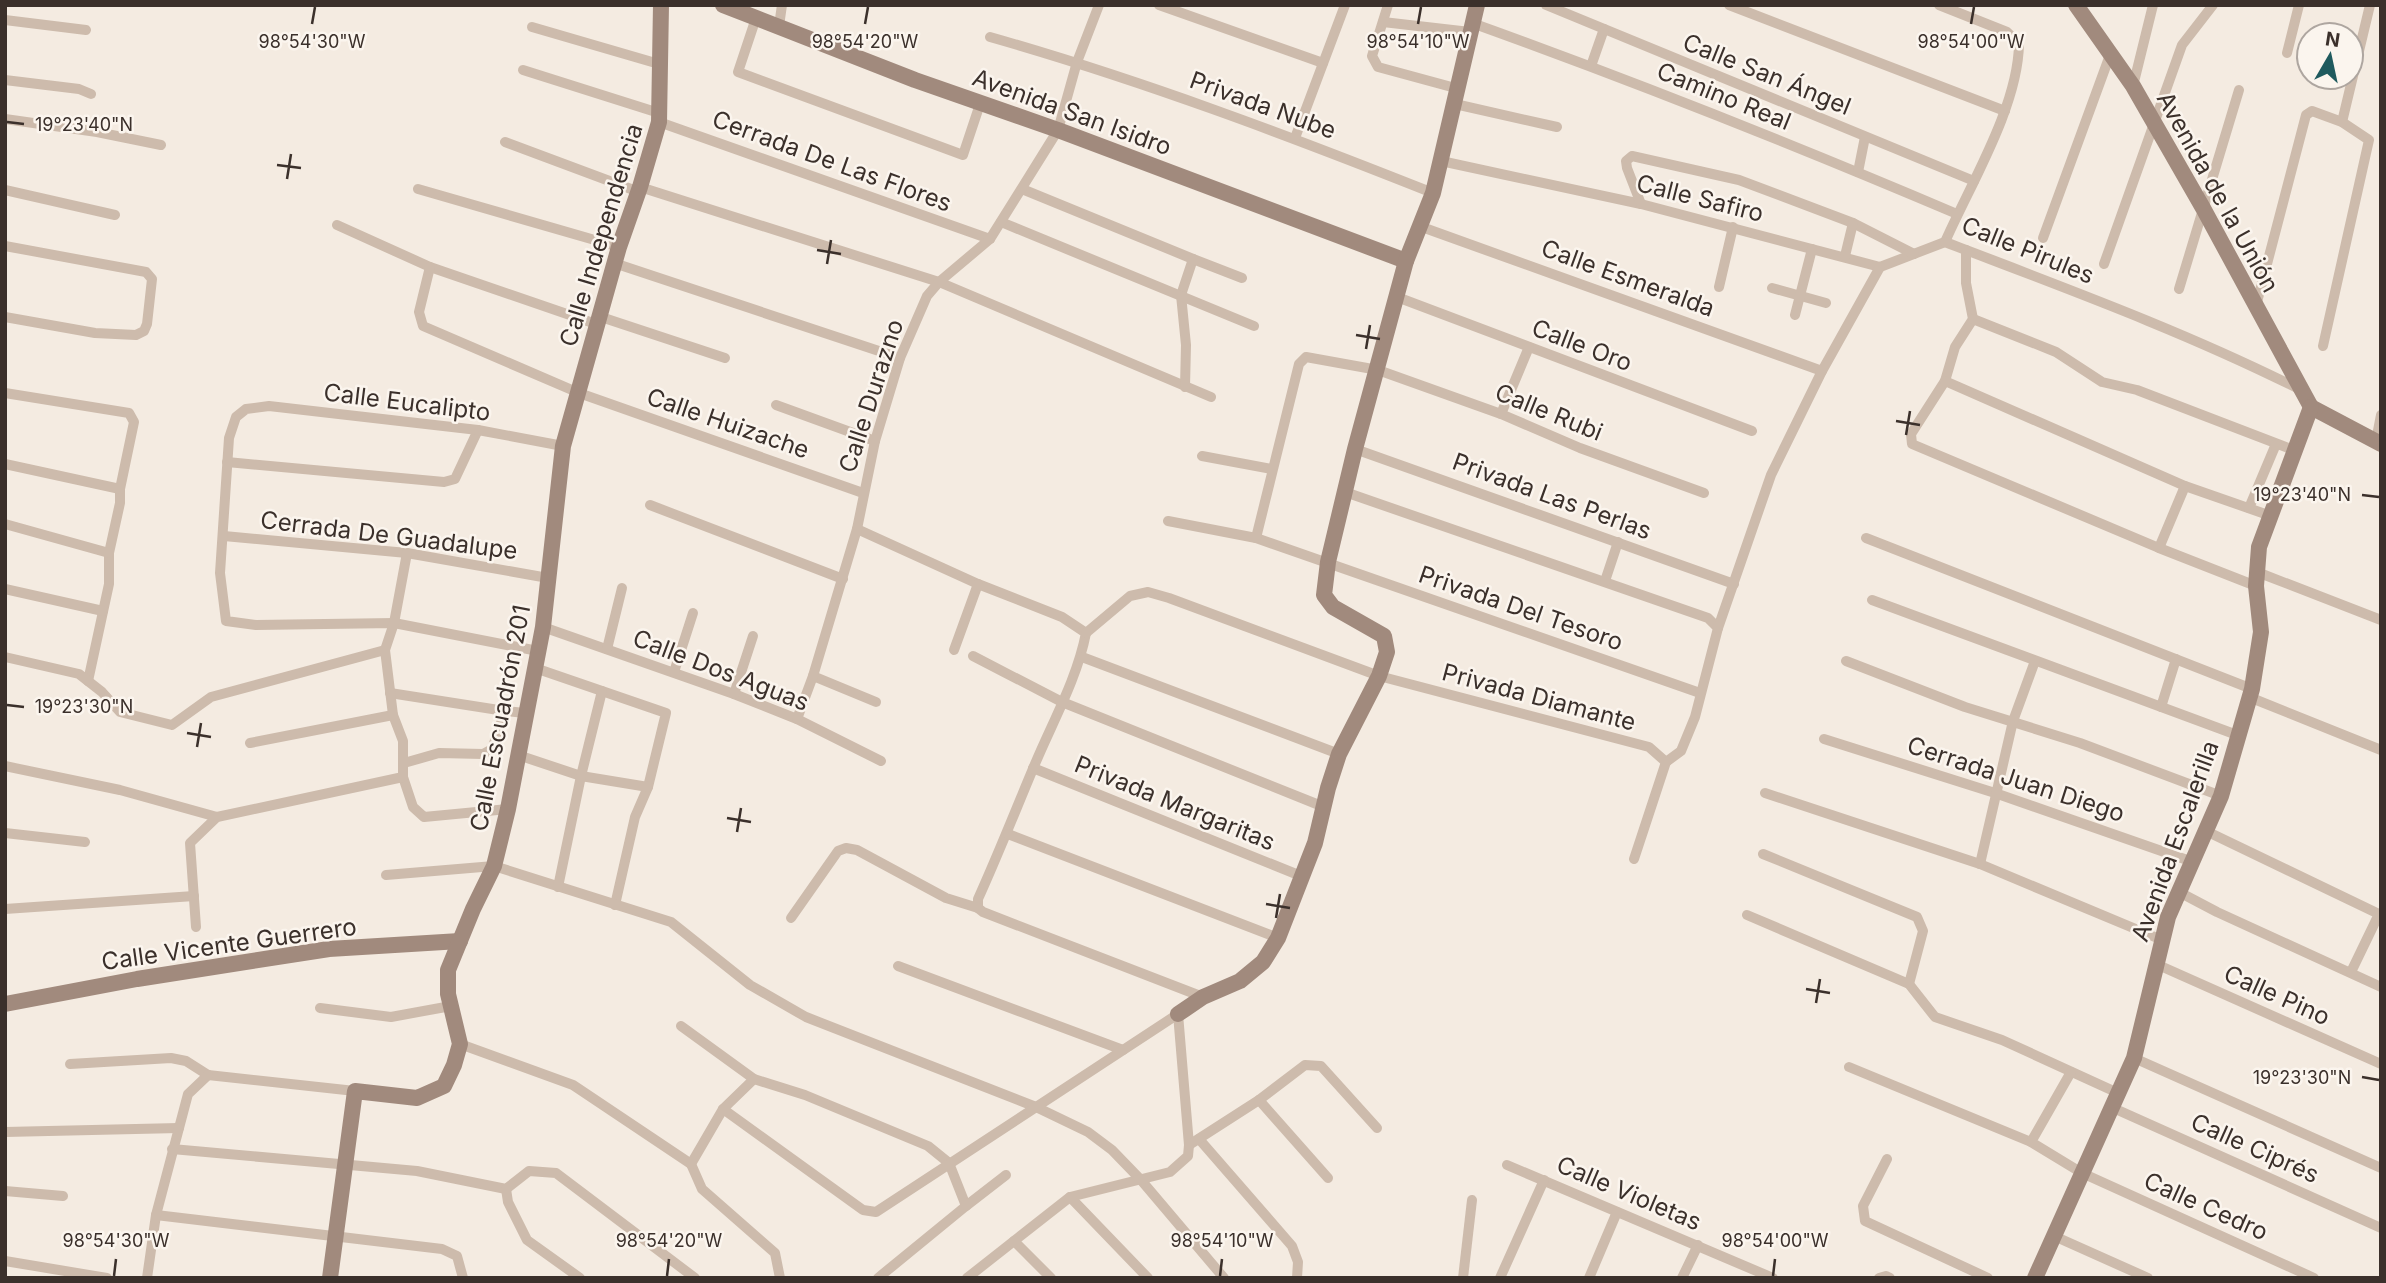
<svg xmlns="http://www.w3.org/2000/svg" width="2386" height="1283" viewBox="0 0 2386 1283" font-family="Inter,sans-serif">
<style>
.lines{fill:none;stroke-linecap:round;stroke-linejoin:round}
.street{stroke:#cdbbac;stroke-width:10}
.secondary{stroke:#a18a7d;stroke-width:16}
.ticks{fill:none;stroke:#3b302b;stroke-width:2.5}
.labels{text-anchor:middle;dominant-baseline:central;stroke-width:5;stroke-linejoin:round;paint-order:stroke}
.street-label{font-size:24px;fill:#3b302b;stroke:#fbf5ee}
.ticks-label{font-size:18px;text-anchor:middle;fill:#3b302b;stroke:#fbf5ee;stroke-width:5;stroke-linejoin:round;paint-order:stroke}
</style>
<rect width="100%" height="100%" fill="#f4ebe1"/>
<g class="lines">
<g class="street">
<path d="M1159 5 1323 63"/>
<path d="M1388 5 1372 56 1378 67 1459 89"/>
<path d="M1546 5 1974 181"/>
<path d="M1729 5 2005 111"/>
<path d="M1939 5 2007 32 2019 44C2018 107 1970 185 1945 242"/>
<path d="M756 18 738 72 963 155 980 104"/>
<path d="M5 20 86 30"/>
<path d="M1383 22 1470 32"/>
<path d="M1472 23C1636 82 1797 146 1957 214"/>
<path d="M779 26 782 5"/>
<path d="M532 27 659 64"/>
<path d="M990 37C1141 80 1287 135 1433 193"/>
<path d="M2287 53 2299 5"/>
<path d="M1591 66 1604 29"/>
<path d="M523 70 659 113"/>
<path d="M5 80 79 89 91 94"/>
<path d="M2133 86 2153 5"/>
<path d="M1455 104 1557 127"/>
<path d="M5 119 97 132 161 145"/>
<path d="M659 122 990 239"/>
<path d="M2342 122 2370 5"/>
<path d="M1295 138 1345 5"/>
<path d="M505 142 639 192"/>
<path d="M1441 161 1641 204 1880 267 1945 242"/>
<path d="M1858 172 1865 137"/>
<path d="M640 187 939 282 1211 397"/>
<path d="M418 189 619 247"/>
<path d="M1022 189 1193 259 1181 295 1186 345 1185 387"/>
<path d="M5 190 115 215"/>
<path d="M1641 204 1627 168 1626 161 1632 156 1739 180 1853 223 1914 254"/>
<path d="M1001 222 1254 326"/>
<path d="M337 225 430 267 596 324"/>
<path d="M1419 226 1822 371"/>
<path d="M2043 238 2110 55"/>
<path d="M1945 242C2065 288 2186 332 2301 390"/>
<path d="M5 246 146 272 152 279 147 324 144 331 136 335 95 333 5 317"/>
<path d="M1966 250V283L1973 319 1955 347 1945 381 1911 434 1912 444 2159 548 2256 586"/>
<path d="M1845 256 1853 223"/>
<path d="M1193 259 1242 278"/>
<path d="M614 263 900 358"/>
<path d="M2104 264 2182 45 2213 5"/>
<path d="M430 267 419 312 423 326 579 393 863 493"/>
<path d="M1719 287 1733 227"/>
<path d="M1772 288 1826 303"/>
<path d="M2179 289 2239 90"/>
<path d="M1397 297 1752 431"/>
<path d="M2256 306 2306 115 2312 111 2342 122 2369 140 2323 346"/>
<path d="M1795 315 1812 249"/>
<path d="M598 316 725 358"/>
<path d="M1973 319 2056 352 2102 382 2137 390 2296 451"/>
<path d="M1945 381 2185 486 2271 516"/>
<path d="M5 393 129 413 134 422 120 489V503L109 553V584L88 681"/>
<path d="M776 405 875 441"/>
<path d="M1501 414 1529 347"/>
<path d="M2376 441 2381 415"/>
<path d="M1355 449 1734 584"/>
<path d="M1202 456 1272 469"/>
<path d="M227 462 444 482 455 479 478 430"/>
<path d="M5 464 120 489"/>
<path d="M1345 492 1708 618 1718 628 1695 717 1681 751 1666 762"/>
<path d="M650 505 843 579"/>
<path d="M2249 508 2276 444"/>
<path d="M1168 521 1256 538 1700 693"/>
<path d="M5 524 109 553"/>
<path d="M857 529 978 584 1062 617 1086 633C1077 679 1053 721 1035 764 1016 809 998 855 978 899V908L983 912 1203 997"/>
<path d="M224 536 407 553 548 578"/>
<path d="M1256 538 1299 364 1306 357 1378 370 1501 414 1580 448 1704 493"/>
<path d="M1866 538 2252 689"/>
<path d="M2159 548 2185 486"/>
<path d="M2257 572 2381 620"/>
<path d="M1605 581 1618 542"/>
<path d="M5 589 103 611"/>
<path d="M1872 600 2237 735"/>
<path d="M543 627 734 694 797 719 881 761"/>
<path d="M1718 628 1771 475 1822 371 1880 267"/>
<path d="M1086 633 1130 596 1148 592 1169 598 1379 676 1649 747 1666 762"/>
<path d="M607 649 622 588"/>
<path d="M954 650 978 584"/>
<path d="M538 651 394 623 256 625 226 621 220 573 229 438 236 417 246 409 269 406 478 430 563 446"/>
<path d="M973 656 1062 702 1324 807"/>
<path d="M5 657 79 674 102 692 120 712 172 725 211 697 385 650"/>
<path d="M1082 657 1339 754"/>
<path d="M1846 661 1965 707 2080 743 2221 796"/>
<path d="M535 668 666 713 648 787 635 817 615 905"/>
<path d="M674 672 693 613"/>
<path d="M813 676 876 702"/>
<path d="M390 693 505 711 525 713"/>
<path d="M734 694 753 636"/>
<path d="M2249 697 2381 750"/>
<path d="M2161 707 2176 659"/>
<path d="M797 719 813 676 857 529 875 441 900 358 927 296 939 282 990 239 1058 130 1077 62 1099 5"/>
<path d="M1824 739 1995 793 2193 862"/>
<path d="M250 743 393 715"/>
<path d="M518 755 581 776 648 787"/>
<path d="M404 763 439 753 483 754 492 749 505 711"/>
<path d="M5 766 120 790 217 817"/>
<path d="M1033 768 1301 876"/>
<path d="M403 777 413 807 424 817 508 809"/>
<path d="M1765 793 1980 864 2162 940"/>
<path d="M2206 831 2381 915"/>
<path d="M5 833 85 842"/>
<path d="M1008 834 1278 938"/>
<path d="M1763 854 1917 917 1923 931 1909 984"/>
<path d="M1634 859 1666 762"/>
<path d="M1980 864 2013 721 2035 661"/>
<path d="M386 875 494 866 671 922 750 985 806 1017 1036 1107 1088 1132 1112 1150 1141 1180 1224 1278"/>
<path d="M558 887 581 776 602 691"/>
<path d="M2179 892 2217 912 2381 987"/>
<path d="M5 909 194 896"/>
<path d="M1747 915 1909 984 1935 1017 2002 1040 2118 1093"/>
<path d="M791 918 838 851 846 848 857 850 946 898 978 908"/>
<path d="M196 927 190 843 217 817 403 777V741L393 715 385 650 394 623 407 553"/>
<path d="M2156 964 2381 1064"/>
<path d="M898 966 1123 1050"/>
<path d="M2351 972 2379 914"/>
<path d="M320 1008 391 1017 451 1006"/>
<path d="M681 1026 754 1079 805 1095 928 1146 949 1163 966 1206 878 1278"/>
<path d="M460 1044 573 1085 691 1164"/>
<path d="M2134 1058 2381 1168"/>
<path d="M70 1064 171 1058 186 1061 208 1075"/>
<path d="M1849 1067 2031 1142"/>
<path d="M2071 1072 2031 1142 2082 1173 2314 1278"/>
<path d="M208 1075 355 1091"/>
<path d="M1259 1100 1328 1178"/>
<path d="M2111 1107 2381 1228"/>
<path d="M723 1109 863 1210 876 1212 1178 1014 1189 1145 1188 1156 1170 1172 1070 1197 967 1278"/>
<path d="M5 1132 179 1128"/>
<path d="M1199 1139 1292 1246 1298 1262 1297 1278"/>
<path d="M1189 1145 1259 1100 1305 1065 1321 1066 1377 1128"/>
<path d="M172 1149 417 1171 506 1189 529 1171 556 1173 695 1278"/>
<path d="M1887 1159 1863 1206 1865 1221 1988 1278"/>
<path d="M691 1164 702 1189 775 1253 780 1278"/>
<path d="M691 1164 723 1109 754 1079"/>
<path d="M1507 1165 1773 1278"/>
<path d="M506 1189 508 1202 527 1240 580 1278"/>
<path d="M5 1191 63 1196"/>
<path d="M1070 1197 1148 1278"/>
<path d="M966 1206 1006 1175"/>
<path d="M156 1215 442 1249 457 1256 463 1278"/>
<path d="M2054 1236 2148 1278"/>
<path d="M1014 1241 1051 1278"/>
<path d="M5 1261 107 1278"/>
<path d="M147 1278 156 1215 188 1094 208 1075"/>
<path d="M1463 1278 1472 1200"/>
<path d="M1500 1278 1544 1180"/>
<path d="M1589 1278 1617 1212"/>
<path d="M1682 1278 1698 1245"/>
<path d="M1879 1278 1886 1276 1890 1278"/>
</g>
<g class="secondary">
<path d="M723 5 915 80 1058 130 1406 261"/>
<path d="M2076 5 2133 86 2203 208 2311 407"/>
<path d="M2311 407 2381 444"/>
<path d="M5 1004 137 979 329 949 460 941"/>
<path d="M1178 1014 1203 997 1240 981 1263 962 1278 938 1315 843 1328 788 1339 754 1379 676 1387 652 1384 636 1333 607 1324 595 1328 562 1355 449 1406 261 1433 193 1477 5"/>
<path d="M330 1278 355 1091 417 1098 444 1086 454 1065 460 1044 448 994V970L473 909 494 866 508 809 543 627 563 446 619 247 640 187 659 122 661 5"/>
<path d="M2035 1278 2134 1058 2168 917 2221 796 2252 689 2261 632 2256 586 2259 547 2311 407"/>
</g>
</g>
<path class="ticks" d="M312 24 315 7M865 24 868 7M1418 24 1421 7M1971 24 1974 7M7 122 24 124M277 165 301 168M287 179 291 154M817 250 841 254M827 264 831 240M1356 335 1380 339M1366 349 1370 325M1896 421 1920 425M1906 435 1910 411M2362 495 2379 497M7 705 24 707M187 733 211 737M197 747 201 723M727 818 751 822M737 832 741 808M1266 904 1290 908M1276 918 1280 894M1806 989 1830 993M1816 1003 1820 979M2362 1077 2379 1080M114 1276 116 1259M667 1276 669 1259M1220 1276 1222 1259M1773 1276 1775 1259"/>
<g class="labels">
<g class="street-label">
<text transform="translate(1767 74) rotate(22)">Calle San Ángel</text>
<text transform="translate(1724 96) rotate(22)">Camino Real</text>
<text transform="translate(1263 105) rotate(20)">Privada Nube</text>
<text transform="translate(1072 112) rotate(20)">Avenida San Isidro</text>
<text transform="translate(832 161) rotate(20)">Cerrada De Las Flores</text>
<text transform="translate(2218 192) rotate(61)">Avenida de la Unión</text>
<text transform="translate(1700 198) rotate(14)">Calle Safiro</text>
<text transform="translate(601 235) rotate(-73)">Calle Independencia</text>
<text transform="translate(2028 250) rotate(22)">Calle Pirules</text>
<text transform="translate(1628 278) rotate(20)">Calle Esmeralda</text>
<text transform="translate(1582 345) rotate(21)">Calle Oro</text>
<text transform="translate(871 396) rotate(-72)">Calle Durazno</text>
<text transform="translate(407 402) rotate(7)">Calle Eucalipto</text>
<text transform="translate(1549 412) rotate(22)">Calle Rubi</text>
<text transform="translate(728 423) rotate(19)">Calle Huizache</text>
<text transform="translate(1552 496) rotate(20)">Privada Las Perlas</text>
<text transform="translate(389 535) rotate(7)">Cerrada De Guadalupe</text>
<text transform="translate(1521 608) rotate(19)">Privada Del Tesoro</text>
<text transform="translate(721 670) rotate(21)">Calle Dos Aguas</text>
<text transform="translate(1539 697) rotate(15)">Privada Diamante</text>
<text transform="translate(500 718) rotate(-79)">Calle Escuadrón 201</text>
<text transform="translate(2016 779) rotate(18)">Cerrada Juan Diego</text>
<text transform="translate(1175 803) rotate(22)">Privada Margaritas</text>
<text transform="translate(2175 841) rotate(-70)">Avenida Escalerilla</text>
<text transform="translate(229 944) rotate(-8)">Calle Vicente Guerrero</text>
<text transform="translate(2277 995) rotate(24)">Calle Pino</text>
<text transform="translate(2255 1148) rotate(24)">Calle Ciprés</text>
<text transform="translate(1629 1193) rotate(23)">Calle Violetas</text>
<text transform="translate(2206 1206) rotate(24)">Calle Cedro</text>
</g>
</g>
<g class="ticks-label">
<text x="1971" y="48">98°54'00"W</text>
<text x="312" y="48">98°54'30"W</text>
<text x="865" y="48">98°54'20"W</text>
<text x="1418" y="48">98°54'10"W</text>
<text x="84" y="131">19°23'40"N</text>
<text x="2302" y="501">19°23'40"N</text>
<text x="84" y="713">19°23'30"N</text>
<text x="2302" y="1084">19°23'30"N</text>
<text x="116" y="1247">98°54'30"W</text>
<text x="669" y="1247">98°54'20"W</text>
<text x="1222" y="1247">98°54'10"W</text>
<text x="1775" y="1247">98°54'00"W</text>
</g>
<rect width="2386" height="1283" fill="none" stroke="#3b302b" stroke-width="14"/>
<g transform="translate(2330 56) rotate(9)"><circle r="33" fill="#fbf5ee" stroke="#aea6a0" stroke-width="2"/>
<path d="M0-5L12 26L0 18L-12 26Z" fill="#1f5a5e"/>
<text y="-10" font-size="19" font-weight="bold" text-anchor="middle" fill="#3b302b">N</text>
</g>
</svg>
